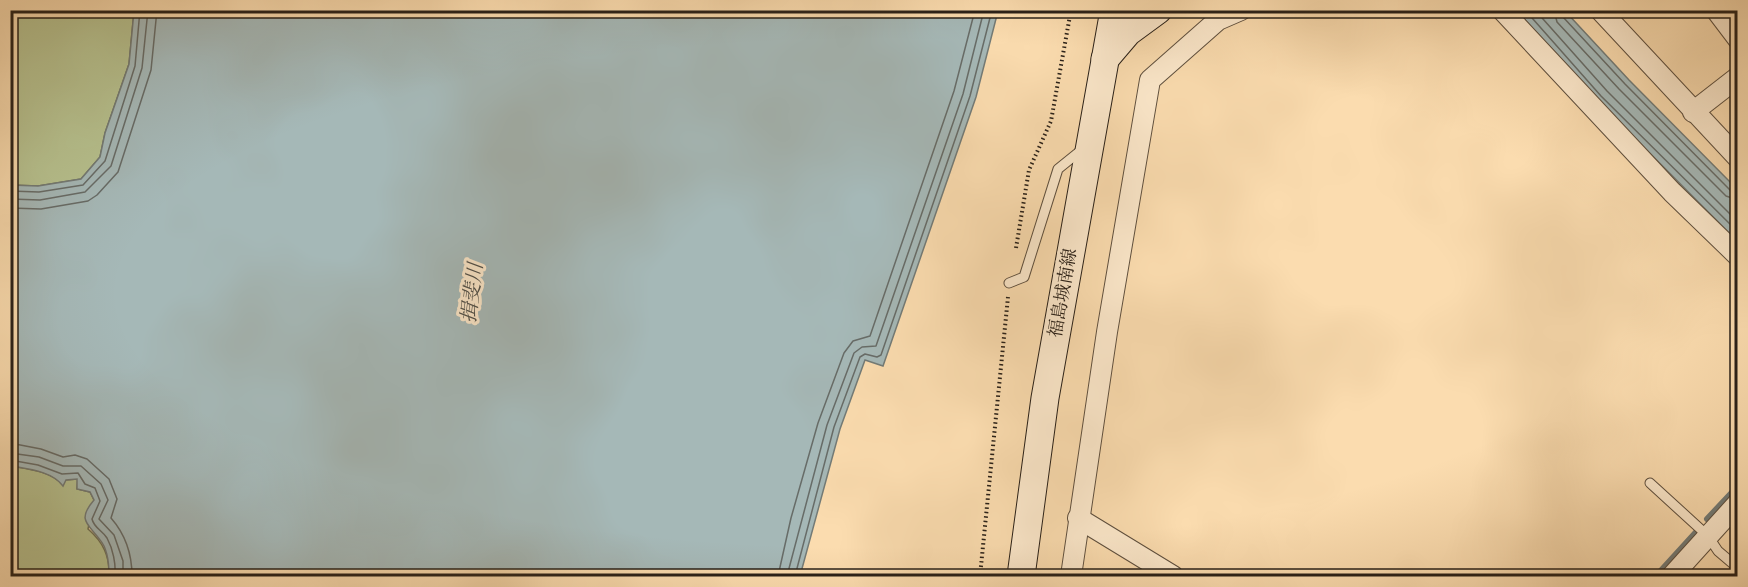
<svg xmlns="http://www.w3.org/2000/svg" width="1748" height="587" viewBox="0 0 1748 587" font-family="'IM FELL French Canon','Noto Serif JP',serif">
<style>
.green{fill:#b7c290;stroke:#707154;stroke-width:1.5}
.water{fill:#a5b8b7;stroke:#737b77;stroke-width:1.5}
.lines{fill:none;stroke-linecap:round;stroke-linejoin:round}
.shore{stroke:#676c68;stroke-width:1.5}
.stream{stroke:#737b77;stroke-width:6}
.lane-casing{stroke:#5e4f3e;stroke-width:11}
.street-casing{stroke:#5e4f3e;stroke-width:22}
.secondary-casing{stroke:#292018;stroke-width:29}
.path{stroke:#292018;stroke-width:4;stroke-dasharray:1.5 3;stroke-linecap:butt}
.lane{stroke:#fce8cb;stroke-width:9}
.street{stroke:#fce8cb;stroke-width:20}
.secondary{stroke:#fce8cb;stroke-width:27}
.labels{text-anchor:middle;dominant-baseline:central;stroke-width:6;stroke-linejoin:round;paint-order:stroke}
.street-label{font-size:18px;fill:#292018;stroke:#fce8cb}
.water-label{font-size:20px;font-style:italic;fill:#4e4e48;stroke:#fce8cb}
</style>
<rect width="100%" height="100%" fill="#fbdcaf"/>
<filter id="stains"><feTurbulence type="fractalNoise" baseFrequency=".00333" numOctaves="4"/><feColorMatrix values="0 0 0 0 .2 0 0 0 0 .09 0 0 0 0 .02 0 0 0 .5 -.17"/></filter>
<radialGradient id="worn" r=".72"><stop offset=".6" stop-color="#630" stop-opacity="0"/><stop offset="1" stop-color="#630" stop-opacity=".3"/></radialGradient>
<g class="green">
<path d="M10 11H134L129 64 105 133 100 157 81 179 38 186 11 185Z"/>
<path d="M10 466C28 469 51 471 63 485L65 480 78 479 77 489 90 492 94 500 88 529C103 542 110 556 109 576H11Z"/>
</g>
<g class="water">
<path d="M134 11H998L976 97 883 366 865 360 840 429 800 576H109C109 565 108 549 100 540 89 524 76 521 94 500L90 492 77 489V479L66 480 63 486C52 471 28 469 11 466L10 185 38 186 81 179 100 157 105 133 129 64Z"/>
<path d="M1517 11H1565L1629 80 1737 189V241L1597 100Z"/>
</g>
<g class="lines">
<g class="shore">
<path d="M1525 10 1601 96 1738 232"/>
<path d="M1535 10 1607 91 1738 222"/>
<path d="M1554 10 1557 22 1619 89 1726 196 1738 200"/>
<path d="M1561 10 1563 17 1625 84 1731 191 1738 193"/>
<path d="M10 191 39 192 83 185 105 161 135 66 140 10"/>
<path d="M10 199 40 200 85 192 111 166 142 68 148 10"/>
<path d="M10 208 41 209 88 201 97 195 118 172 151 70 157 10"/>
<path d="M10 443 41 449 63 457 75 455 87 459 109 479 117 499 111 518C125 534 132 554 132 576"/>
<path d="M10 453 39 457 63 466H81L101 484 108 500 99 519 114 535 123 561V576"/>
<path d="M10 460 38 465 62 474 78 473 85 484 95 488 100 501 92 519C94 528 102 530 107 538 113 549 116 564 115 576"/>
<path d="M778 576 791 518 818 423 844 353 853 341 870 336 954 91 975 10"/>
<path d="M787 576 827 425 854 353 862 347 876 346 963 94 984 10"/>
<path d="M795 576 834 427 860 357 865 354 877 357 881 355 970 96 992 10"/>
</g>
<g class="stream">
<path d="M1707 519 1738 486"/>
<path d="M1656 576 1697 531"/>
</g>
<g class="lane-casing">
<g id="lane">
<path d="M1009 283 1024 277 1058 169 1084 148"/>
<path d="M1650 483 1708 536 1718 551 1738 568"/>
</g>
</g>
<g class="street-casing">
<g id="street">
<path d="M1502 10 1672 192 1738 256"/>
<path d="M1600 10 1738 158"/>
<path d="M1716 10 1738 39"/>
<path d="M1693 112 1738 77"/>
<path d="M1078 518 1173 576"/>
<path d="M1071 576 1107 332 1150 80 1218 20 1241 10"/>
<path d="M1672 576 1738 503"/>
</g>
</g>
<g class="secondary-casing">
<g id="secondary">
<path d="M1105 59 1128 32 1158 10"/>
<path d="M1021 576 1045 398 1114 10"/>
</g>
</g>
<g class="path">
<path d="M1016 248 1029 170 1051 121 1071 10"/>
<path d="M980 576 1008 297"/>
</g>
<use href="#lane" class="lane"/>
<use href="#street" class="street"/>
<use href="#secondary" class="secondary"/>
</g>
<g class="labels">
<g class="street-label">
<text transform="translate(1063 293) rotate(-80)">福島城南線</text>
</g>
<g class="water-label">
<text transform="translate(472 293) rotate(-83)">揖斐川</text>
</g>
</g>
<rect width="1748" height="587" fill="none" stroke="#fbdcaf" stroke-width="36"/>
<rect x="12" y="12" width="1724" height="563" fill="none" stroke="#292018" stroke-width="3"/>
<rect x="18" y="18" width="1712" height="551" fill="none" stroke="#292018" stroke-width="1.5"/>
<rect width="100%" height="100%" filter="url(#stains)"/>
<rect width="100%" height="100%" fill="url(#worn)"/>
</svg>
